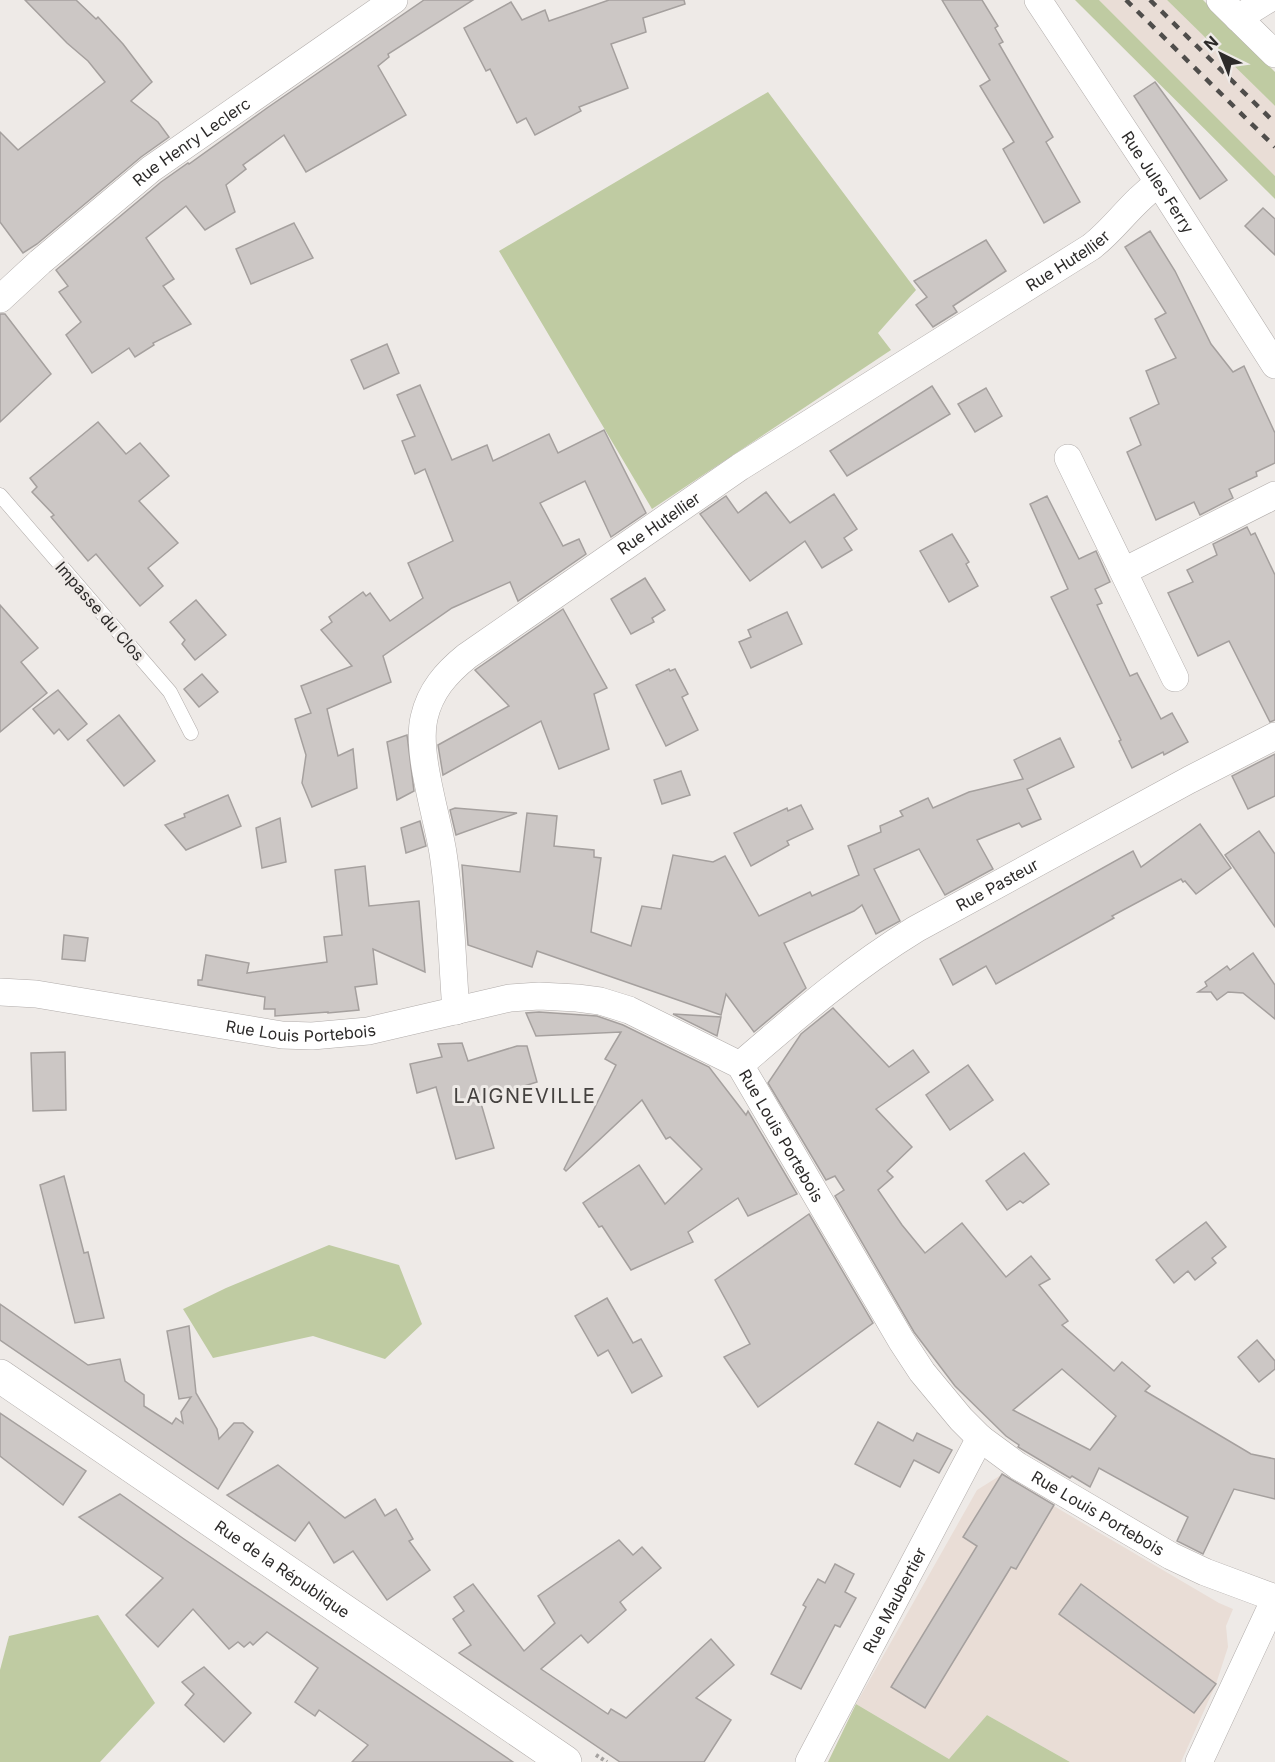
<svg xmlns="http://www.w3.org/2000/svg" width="1275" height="1762" viewBox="0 0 1275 1762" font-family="Inter,sans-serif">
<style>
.built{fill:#e9ddd6}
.green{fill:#bfcba2}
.building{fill:#ccc7c5;stroke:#a5a09e;stroke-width:1.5;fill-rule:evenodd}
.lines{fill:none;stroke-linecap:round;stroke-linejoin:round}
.lane-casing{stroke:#b1acaa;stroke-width:15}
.street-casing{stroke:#b1acaa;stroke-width:28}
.secondary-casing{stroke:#b1acaa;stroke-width:34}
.path{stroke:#a5a2a0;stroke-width:4;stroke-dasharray:3 3;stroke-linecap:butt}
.lane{stroke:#fff;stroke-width:14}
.street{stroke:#fff;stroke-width:27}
.secondary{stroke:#fff;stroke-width:33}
.rail{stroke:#4f4d4b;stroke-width:4.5;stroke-dasharray:8 8;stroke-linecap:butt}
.labels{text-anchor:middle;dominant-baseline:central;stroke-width:6;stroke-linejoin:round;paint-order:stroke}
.street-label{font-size:16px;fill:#2c2a29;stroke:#eeeae7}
.quarter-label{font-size:20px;letter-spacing:1.5px;fill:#44413f;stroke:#eeeae7}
</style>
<rect width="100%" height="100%" fill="#eeeae7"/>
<g class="built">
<path d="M1099 0H1167L1275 106V176Z"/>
<path d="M1001 1475 1219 1603 1233 1609 1226 1626 1228 1647 1216 1684 1181 1762H1070L987 1715 949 1759 856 1704 977 1490Z"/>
</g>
<g class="green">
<path d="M1075 0H1099L1275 176V199Z"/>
<path d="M1167 0H1203L1275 72V106Z"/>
<path d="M768 92 916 290 878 333 891 350 652 509 499 251Z"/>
<path d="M329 1245 399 1265 422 1324 385 1359 313 1336 213 1358 183 1309 226 1288Z"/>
<path d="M98 1615 155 1703 100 1762H0V1670L9 1636Z"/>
<path d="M856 1704 949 1759 987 1715 1070 1762H828Z"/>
</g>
<g class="building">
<path d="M25 0H76L96 19 98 17 123 44 152 82 131 101 158 122 169 137 141 157 37 244 23 253 0 222V132L18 150 105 82 88 61 67 43Z"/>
<path d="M424 0H473L388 54 389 57 378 66 406 115 306 172 284 135 243 165 246 169 226 185 235 212 205 230 186 206 146 238 174 279 163 286 191 324 153 343 154 345 135 357 129 348 92 373 66 335 81 322 59 292 68 286 56 270 161 182 188 163 189 164 267 108Z"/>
<path d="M609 0H684L685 4 643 18 646 32 611 44 628 88 579 107 581 111 535 135 526 118 517 123 490 69 486 71 464 28 511 2 522 20 545 10 549 21Z"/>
<path d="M942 0H982L998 26 995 28 1003 42 999 44 1053 137 1046 142 1080 202 1044 223 1003 149 1014 142 980 86 990 80Z"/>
<path d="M1155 82 1227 180 1200 199 1134 96Z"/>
<path d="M1263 208 1275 219V255L1245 226Z"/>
<path d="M294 223 313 258 251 284 236 249Z"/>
<path d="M1150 231 1175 271 1211 344 1233 372 1244 366 1275 433V463L1256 472 1257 476 1229 489 1233 498 1200 515 1194 502 1156 520 1127 452 1141 445 1130 418 1159 404 1146 371 1176 358 1155 319 1166 313 1125 247Z"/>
<path d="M986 240 1006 271 953 306 957 312 933 327 916 305 927 297 914 281Z"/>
<path d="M0 314H5L51 374 0 422Z"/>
<path d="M387 344 399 373 364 389 351 360Z"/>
<path d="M420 385 452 460 487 445 493 461 549 434 558 453 604 430 646 513 611 537 585 481 540 503 563 546 579 539 586 554 518 601 510 582 452 608 383 656 391 682 327 709 338 756 353 749 357 788 312 807 302 783 306 755 295 719 311 713 301 686 352 666 321 630 332 622 329 617 363 592 366 596 370 593 390 621 423 598 408 563 453 541 425 469 415 474 402 441 415 436 397 395Z"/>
<path d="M932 386 950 414 847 476 830 451Z"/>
<path d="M986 388 1002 416 975 432 958 404Z"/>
<path d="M98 422 126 454 140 443 169 476 139 501 178 543 148 568 163 586 140 606 96 554 88 561 51 517 54 515 32 492 37 487 30 478Z"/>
<path d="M766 492 790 523 834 494 857 529 844 538 852 550 822 568 805 541 750 581 700 514 726 496 738 513Z"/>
<path d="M1047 496 1079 559 1096 551 1110 582 1095 589 1102 603 1097 605 1130 676 1137 673 1161 719 1172 713 1188 742 1164 755 1163 752 1132 768 1119 741 1121 740 1051 597 1068 589 1030 504Z"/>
<path d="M1247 527 1251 535 1255 533 1275 575V720L1270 722 1229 641 1198 656 1168 593 1193 582 1187 570 1217 555 1213 544Z"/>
<path d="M952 534 969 562 966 564 978 586 949 602 920 551Z"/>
<path d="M645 578 665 610 652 618 654 622 631 634 611 599Z"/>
<path d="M196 600 226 635 195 660 182 644 185 640 170 622Z"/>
<path d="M0 605 38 648 21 662 47 693 0 732Z"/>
<path d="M563 609 607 688 594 694 609 749 559 769 541 721 443 775 438 745 509 706 475 670Z"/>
<path d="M787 612 802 644 751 668 739 642 751 637 748 630Z"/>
<path d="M669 669 670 671 675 669 688 694 682 697 698 730 666 746 636 685Z"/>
<path d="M202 674 218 692 199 707 184 689Z"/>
<path d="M58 690 87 724 68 740 59 729 54 734 33 709Z"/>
<path d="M119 715 155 761 124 786 87 740Z"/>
<path d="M407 735 414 791 397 800 387 742Z"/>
<path d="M1060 738 1074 767 1027 789 1041 819 1022 827 1019 823 977 840 993 869 945 895 919 849 874 869 900 921 876 934 862 905 854 911 784 943 806 988 754 1032 726 994 721 1015 537 951 532 967 468 945 462 865 520 872 527 813 557 816 554 846 594 850V857L601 858 591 932 631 946 642 906 661 909 673 855 713 862 725 856 759 916 810 892 812 896 859 875 848 846 881 832 880 826 903 816 900 811 928 798 933 808 969 792 1023 779 1014 760Z"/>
<path d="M1275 754V796L1248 809 1232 776Z"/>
<path d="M681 771 690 795 662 804 654 780Z"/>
<path d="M228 795 241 826 186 850 165 825 185 817 184 814Z"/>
<path d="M801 805 813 829 787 841 789 845 751 866 734 833 787 808 788 811Z"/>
<path d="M455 808 517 813 456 835 450 810Z"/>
<path d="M280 818 286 862 262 868 256 828Z"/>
<path d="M420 821 426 846 406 853 401 828Z"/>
<path d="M1200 824 1231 868 1196 894 1185 881 1183 882 1181 879 1112 916 1114 918 996 984 986 966 953 985 940 959 1133 851 1141 867Z"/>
<path d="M1259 831 1275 854V927L1225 855Z"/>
<path d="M365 866 369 906 419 901 425 972 373 949 377 984 355 987 359 1010 328 1013V1012L275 1016V1009H264L265 997 198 985V980H202L206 955 249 963 247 973 327 962 324 937 342 935 335 870Z"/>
<path d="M64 935 88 938 85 961 62 959Z"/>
<path d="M1253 953 1275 985V1019L1243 993 1228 992 1217 1000 1211 992H1198L1207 986 1205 982 1227 966 1230 970Z"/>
<path d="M833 1008 889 1067 913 1050 929 1072 876 1109 912 1147 887 1171 893 1177 878 1190 902 1225 925 1253 962 1223 1006 1277 1031 1256 1050 1279 1039 1285 1068 1321 1062 1325 1114 1371 1122 1362 1150 1386 1145 1391 1251 1454 1275 1459V1499L1234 1489 1203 1554 1177 1541 1188 1517 1099 1468 1090 1487 1072 1476 1070 1478 1018 1447 1019 1445 1006 1436 955 1386 914 1332 835 1196 844 1190 835 1176 826 1180 768 1083 801 1034ZM1062 1369 1116 1416 1090 1450 1013 1410Z"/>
<path d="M539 1012 597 1016 623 1025 709 1067 746 1115 748 1111 797 1194 748 1216 738 1198 688 1232 693 1242 631 1270 602 1226 599 1227 583 1203 639 1165 665 1204 702 1169 670 1137 666 1139 642 1100 566 1171 564 1169 616 1065 605 1059 621 1032 536 1036 526 1013Z"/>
<path d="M673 1014 721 1017 717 1036Z"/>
<path d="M462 1043 468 1061 517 1046H527L537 1082 480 1100 494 1148 456 1159 436 1087 417 1093 410 1064 442 1057 438 1044Z"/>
<path d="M65 1052 66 1110 33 1111 31 1053Z"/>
<path d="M968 1065 993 1100 950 1130 926 1095Z"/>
<path d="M1024 1153 1049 1184 1023 1203 1020 1201 1007 1210 986 1181Z"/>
<path d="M64 1176 84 1253 88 1252 104 1318 75 1323 40 1185Z"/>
<path d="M809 1214 873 1323 758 1407 724 1357 750 1344 715 1280Z"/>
<path d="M1206 1222 1226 1247 1212 1258 1216 1263 1195 1280 1188 1271 1174 1283 1156 1260Z"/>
<path d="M607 1298 633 1343 641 1339 662 1376 632 1393 608 1350 598 1356 575 1316Z"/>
<path d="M0 1304 88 1365 120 1359 125 1381 144 1395V1406L172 1424 176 1418 183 1423 181 1412 191 1397 179 1399 167 1331 189 1326 196 1393 217 1429 219 1439 234 1423H243L253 1432 218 1489 0 1340Z"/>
<path d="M1257 1340 1275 1361V1369L1259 1382 1238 1357Z"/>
<path d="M0 1413 86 1471 63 1505 0 1456Z"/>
<path d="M878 1422 913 1441 917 1433 952 1450 939 1473 914 1460 900 1487 855 1464Z"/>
<path d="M278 1465 345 1518 375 1499 385 1516 396 1509 413 1539 409 1541 430 1570 387 1600 353 1551 334 1563 309 1522 295 1541 227 1495Z"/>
<path d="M1002 1474 1054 1505 1016 1569 1011 1567 925 1708 891 1687 977 1546 963 1537Z"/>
<path d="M120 1494 184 1539 513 1762H352L368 1745 319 1710 315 1716 295 1702 318 1668 267 1632 253 1645 250 1642 244 1647 238 1642 229 1649 193 1609 158 1647 126 1615 163 1578 79 1517Z"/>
<path d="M619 1540 633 1555 642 1547 661 1568 620 1602 626 1610 588 1643 581 1635 541 1669 608 1714 611 1709 626 1718 711 1639 734 1665 696 1698 731 1720 704 1762H620L459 1653 471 1645 453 1619 464 1611 454 1597 473 1584 524 1651 555 1623 538 1596Z"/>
<path d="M835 1564 854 1574 845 1592 856 1598 840 1627 835 1625 801 1689 771 1674 806 1607 803 1605 818 1579 825 1583Z"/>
<path d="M1081 1584 1216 1684 1194 1713 1059 1614Z"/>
<path d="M204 1667 251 1713 224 1742 185 1705 194 1694 182 1682Z"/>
</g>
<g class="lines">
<g class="lane-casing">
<path id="lane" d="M0 495 170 692 191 733"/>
</g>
<g class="street-casing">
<g id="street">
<path id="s1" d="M1038 0 1159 183 1275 365"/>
<path d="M1220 0 1275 54"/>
<path d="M1238 18 1267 0"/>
<path id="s2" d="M0 299 40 262 151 169 394 0"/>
<path d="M1068 458 1175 678"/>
<path d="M1124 571 1275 495"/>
<path id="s3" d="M0 992 36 994 282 1035 312 1036 368 1031 510 998 539 996 577 998 600 1001 629 1010 740 1065 901 1340 922 1372 961 1419 980 1438 1018 1466 1171 1556 1205 1572 1275 1598"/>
<path id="s4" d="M456 1011C452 959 451 905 443 853 437 815 416 753 424 718 430 691 446 673 467 656L740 467 1091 247C1116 228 1132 201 1159 183"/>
<path id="s5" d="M740 1065C797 1016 852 968 916 929L1189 780 1275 736"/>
<path id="s6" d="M809 1762 980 1438"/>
<path d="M1199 1762 1275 1599"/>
</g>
</g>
<g class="secondary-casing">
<g id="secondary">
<path id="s7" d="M0 1376 565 1762"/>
</g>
</g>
<path class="path" d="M596 1755 607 1762"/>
<use href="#lane" class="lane"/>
<use href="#street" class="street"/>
<use href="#secondary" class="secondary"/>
<g class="rail">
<path d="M1126 0 1275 147"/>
<path d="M1150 0 1275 123"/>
</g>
</g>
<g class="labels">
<g class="street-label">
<text stroke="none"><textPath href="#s2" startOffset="248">Rue Henry Leclerc</textPath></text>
<text stroke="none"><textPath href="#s1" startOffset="218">Rue Jules Ferry</textPath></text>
<text stroke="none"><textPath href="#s4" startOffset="1092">Rue Hutellier</textPath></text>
<text stroke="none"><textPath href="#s4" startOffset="606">Rue Hutellier</textPath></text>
<text transform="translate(100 611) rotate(49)">Impasse du Clos</text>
<text stroke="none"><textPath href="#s5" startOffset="315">Rue Pasteur</textPath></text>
<text stroke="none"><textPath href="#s3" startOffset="304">Rue Louis Portebois</textPath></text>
<text stroke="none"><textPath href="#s3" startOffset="844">Rue Louis Portebois</textPath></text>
<text stroke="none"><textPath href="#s3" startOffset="1347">Rue Louis Portebois</textPath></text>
<text stroke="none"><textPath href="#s7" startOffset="342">Rue de la République</textPath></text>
<text stroke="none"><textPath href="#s6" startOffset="183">Rue Maubertier</textPath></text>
</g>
<g class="quarter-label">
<text x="525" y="1096">LAIGNEVILLE</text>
</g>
</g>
<g transform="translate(1221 54) rotate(317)" stroke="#eeeae7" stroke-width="4.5" paint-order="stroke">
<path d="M0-4.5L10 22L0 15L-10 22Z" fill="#2c2a29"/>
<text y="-9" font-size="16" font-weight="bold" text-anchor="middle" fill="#2c2a29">N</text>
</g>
</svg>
